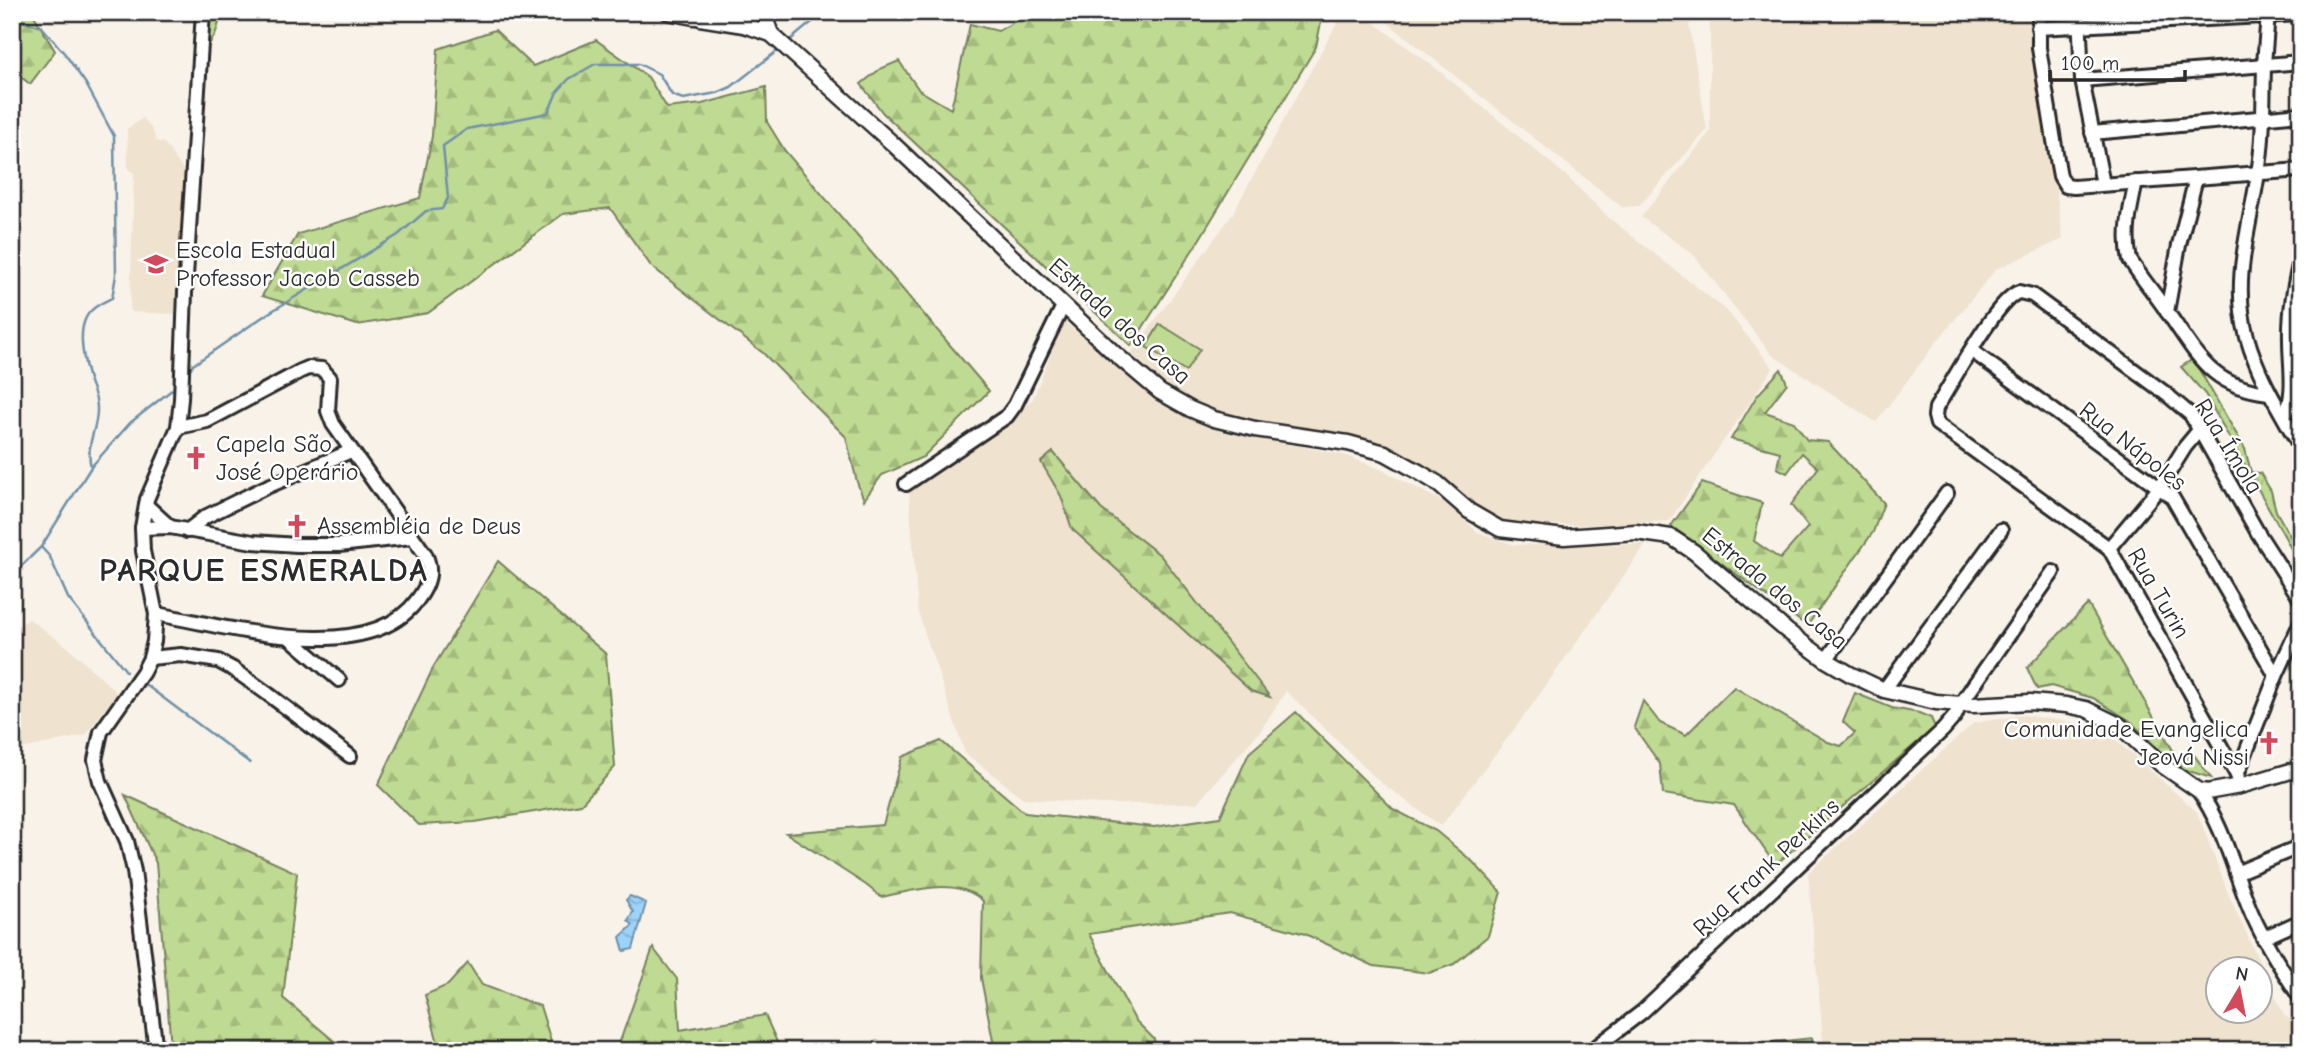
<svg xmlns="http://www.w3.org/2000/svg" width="2313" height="1063" viewBox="0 0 2313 1063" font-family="'Comic Neue',sans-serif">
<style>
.built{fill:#efe2ce;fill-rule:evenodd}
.grass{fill:#bfda92;stroke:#75825e;stroke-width:2}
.forest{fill:url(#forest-firs);stroke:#75825e;stroke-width:2}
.park{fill:url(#park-tufts);stroke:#75825e;stroke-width:2}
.water{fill:url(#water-waves);stroke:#6f90a8;stroke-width:2}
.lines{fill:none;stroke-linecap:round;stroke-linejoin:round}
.stream{stroke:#6f90a8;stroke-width:2.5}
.minor-casing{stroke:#2b2b2b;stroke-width:18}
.major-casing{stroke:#2b2b2b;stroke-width:19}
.minor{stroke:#fff;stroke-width:12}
.major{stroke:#fff;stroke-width:14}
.labels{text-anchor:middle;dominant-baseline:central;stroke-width:5;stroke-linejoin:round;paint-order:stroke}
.poi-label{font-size:24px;fill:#2b2b2b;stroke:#fff;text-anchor:start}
.street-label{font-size:24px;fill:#2b2b2b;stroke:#fff}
.district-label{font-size:32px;font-weight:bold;letter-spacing:2px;fill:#2b2b2b;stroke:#fff}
</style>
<defs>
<pattern id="forest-firs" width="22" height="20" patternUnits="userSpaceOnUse" patternTransform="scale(1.75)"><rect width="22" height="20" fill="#bfda92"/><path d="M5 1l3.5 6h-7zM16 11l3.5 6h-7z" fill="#a4bb7e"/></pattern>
<pattern id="park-tufts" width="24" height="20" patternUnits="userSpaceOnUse" patternTransform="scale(1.75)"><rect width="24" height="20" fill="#bfda92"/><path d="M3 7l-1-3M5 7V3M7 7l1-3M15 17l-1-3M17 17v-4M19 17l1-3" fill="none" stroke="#a4bb7e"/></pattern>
<pattern id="water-waves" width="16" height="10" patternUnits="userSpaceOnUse" patternTransform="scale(1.75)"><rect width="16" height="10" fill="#9cd3fb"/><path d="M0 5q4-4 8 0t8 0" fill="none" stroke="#87b5d7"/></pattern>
</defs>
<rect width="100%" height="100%" fill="#f8f2e9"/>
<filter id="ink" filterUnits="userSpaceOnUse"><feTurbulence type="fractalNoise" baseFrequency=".0143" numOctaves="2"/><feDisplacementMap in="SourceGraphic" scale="14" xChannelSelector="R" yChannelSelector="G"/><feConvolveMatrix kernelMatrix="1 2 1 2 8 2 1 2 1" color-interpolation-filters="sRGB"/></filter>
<g filter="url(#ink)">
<g class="built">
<path d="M1343 12H1359L1433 66 1563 173 1609 218 1727 311 1773 368 1669 521 1580 525 1501 524 1389 447 1235 414 1214 412 1172 391 1131 353 1232 215Z"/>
<path d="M1374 12H1702L1689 25 1707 130 1639 206 1622 207Z"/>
<path d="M1716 12H2031L2063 239 1996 269 1938 340 1876 422 1772 355 1693 254 1641 217 1710 132V18Z"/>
<path d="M143 118 153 131 156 141 164 143 186 174 178 314 130 312 134 173 128 169 127 129Z"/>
<path d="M1064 321 1159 402 1224 432 1344 455 1380 469 1451 506 1477 532 1514 545 1646 544 1527 712 1441 826 1380 782 1286 691 1260 731 1197 803 1103 804 1023 798 965 753 918 612 909 493 969 453 1033 399Z"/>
<path d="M29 619 69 648 117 693 86 735 12 751V631Z"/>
<path d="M2023 715 2083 724 2117 741 2197 812 2230 898 2283 1013 2301 1032V1051H1824L1808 873 1974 723ZM2260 968V1010H2218V968Z"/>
</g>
<g class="grass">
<path d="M212 12 221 13C218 30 214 40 203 52L206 16Z"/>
<path d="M1160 324 1200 349 1186 371 1146 347Z"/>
<path d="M1812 1038 1814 1051H1718L1717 1048Z"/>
</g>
<g class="forest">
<path d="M12 12H32L55 51 30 84 12 70Z"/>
<path d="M1017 12H1323L1316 47 1199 240 1131 346 883 113 861 84 880 69 899 61 919 90 951 109 970 24 998 31 1021 18Z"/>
<path d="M495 30 533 66 596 40 648 77 667 108 702 104 766 87 767 122 785 151 989 391 923 457 882 475 864 500 857 482 846 437 763 353 651 266 610 208 563 214 428 313 357 325 262 296 298 234 420 198 432 136 438 49Z"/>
<path d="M1781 369 1787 383 1765 412 1794 422 1807 440 1828 442 1884 503 1873 532 1807 626 1671 526 1702 483 1762 503 1754 541 1780 559 1808 527 1791 505 1818 468 1802 453 1787 473 1777 468 1780 452 1731 439 1756 397Z"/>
<path d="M1053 452 1101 509 1160 555 1270 697 1251 691 1072 529 1061 496 1041 462Z"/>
<path d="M498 561 606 654 615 767 581 804 475 822 419 825 378 785 434 666Z"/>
<path d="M2088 604 2178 759 2194 755 2211 778 2176 767 2129 720 2093 698 2051 686 2037 689 2027 668Z"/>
<path d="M1734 687 1828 742 1841 746 1855 733 1843 722 1855 693 1892 708 1919 713 1931 718 1935 727 1775 865 1734 805 1663 794 1660 764 1634 727 1643 701 1660 723 1686 735Z"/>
<path d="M1296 712 1393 809 1436 831 1473 862 1501 892 1488 936 1454 964 1429 973 1374 966 1305 934 1230 913 1089 934 1135 1020 1154 1039 1156 1051H1004L994 1046 981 978 983 901C956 876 913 891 881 897L866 885 786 833 883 825 902 757 941 741 1025 813 1154 827 1220 817 1249 753Z"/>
<path d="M125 795 297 873 283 998 346 1051H173L171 1047 156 863Z"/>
<path d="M653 948 677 979 680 1030 765 1015 781 1051H589L618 1047Z"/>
<path d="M468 963 482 985 540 1006 554 1051H426L438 1043 425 995 448 985Z"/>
</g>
<path class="park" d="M2193 359 2245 449 2251 472 2260 473 2271 491 2276 511 2295 545 2301 553V568L2286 539 2205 394 2181 367Z"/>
<path class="water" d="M630 896 646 903 633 949 624 951 620 937 633 925 628 920 633 912 626 900Z"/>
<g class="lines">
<g class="stream">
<path d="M12 18 42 27 65 54 86 84 114 136 116 275 112 298C106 301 99 304 93 309 75 323 83 357 88 376 91 387 97 396 97 408 98 430 85 442 91 467"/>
<path d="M789 41 824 12"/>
<path d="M186 374 193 365 267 314 398 235 426 211 442 209 448 198 443 146 467 129 548 113 557 92 569 79 595 64H639L659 74 672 95 683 99 717 93 731 87 781 48"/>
<path d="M42 548 50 557 68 598 126 671"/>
<path d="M12 575 41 547 91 467 130 423 178 385"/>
<path d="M146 685 250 763"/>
</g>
<g class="minor-casing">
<g id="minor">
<path d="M2039 12V48L2058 165 2060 176 2066 186 2074 187 2301 170"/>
<path d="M2079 12 2082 80 2103 184"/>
<path d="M2268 12C2267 30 2265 48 2264 66 2263 102 2264 138 2258 173 2250 228 2231 281 2247 337 2258 377 2281 412 2301 448"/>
<path d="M2038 28 2301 14"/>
<path d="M2082 80 2301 62"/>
<path d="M2092 133 2301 114"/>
<path d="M2136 182C2130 209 2124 234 2130 260 2142 279 2156 295 2168 313 2198 356 2211 387 2269 393"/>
<path d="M2167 312 2179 245 2196 178"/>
<path d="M1972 351 2172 497 2276 676"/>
<path d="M2285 417C2296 391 2290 368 2290 340 2289 312 2294 285 2301 257"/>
<path d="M906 484 1007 416 1015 405 1063 306"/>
<path d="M146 505 170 527"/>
<path d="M142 528 170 527 253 542 297 545H339L412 537"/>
<path d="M187 531 205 517 264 488 351 451"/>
<path d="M2109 548 2160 487 2185 447 2200 429"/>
<path d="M156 614C226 626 369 669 418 599 429 584 433 571 425 554L333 424 328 411 330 378 322 369 308 368 301 371 207 421 178 427"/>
<path d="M290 638 339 680"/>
<path d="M150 658 181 655 218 661 233 669 268 694 350 756"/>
<path d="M1826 660 1947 493"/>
<path d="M1884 690 2001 530"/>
<path d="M2237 775 2276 676 2301 622"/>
<path d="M2240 786 2237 775 2109 548 1937 424 1935 416 1936 408C1951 385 1997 298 2019 292L2032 295 2165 393 2191 415 2258 533 2301 600"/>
<path d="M2198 790C2225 828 2234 873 2252 914 2266 945 2283 971 2301 999"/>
<path d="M2236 873 2301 846"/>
<path d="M2263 938 2301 921"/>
<path d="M156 1051 134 871 127 841 100 781 95 760 101 732 143 672 150 658 154 641 156 614 143 551 142 528 147 499 178 427 181 399 185 292 203 12"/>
<path d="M1591 1051 1642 1012 1943 730 1955 716 1960 705 2053 572"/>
</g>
</g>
<g class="major-casing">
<g id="major">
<path d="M668 12 694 17 709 16"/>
<path d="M763 12 771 34"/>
<path d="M700 18 744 25 771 34 892 143 1114 353 1160 392 1190 409 1214 419 1255 429 1348 443 1385 453 1419 472 1437 483 1469 511 1500 529 1564 537 1636 532 1671 537 1694 552 1787 631 1826 660 1850 674 1884 690 1936 702 1973 705 2030 702 2066 705 2086 709 2119 725 2162 765 2198 790 2207 792 2240 786 2301 768"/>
</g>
</g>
<use href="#minor" class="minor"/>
<use href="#major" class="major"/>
</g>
</g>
<defs>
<g id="school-bare" transform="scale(1.89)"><path d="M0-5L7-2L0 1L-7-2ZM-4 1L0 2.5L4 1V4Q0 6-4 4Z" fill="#d1495b" stroke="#fff" stroke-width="2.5" paint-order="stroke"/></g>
<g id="church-bare" transform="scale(1.89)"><path d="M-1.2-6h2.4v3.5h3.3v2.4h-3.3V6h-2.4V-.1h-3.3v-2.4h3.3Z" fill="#d1495b" stroke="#fff" stroke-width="2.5" paint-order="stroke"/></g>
</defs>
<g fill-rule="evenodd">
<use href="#school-bare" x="156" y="264"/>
<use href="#church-bare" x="196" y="458"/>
<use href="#church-bare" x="297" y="526"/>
<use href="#church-bare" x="2269" y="743"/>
</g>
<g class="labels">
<g class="poi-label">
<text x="176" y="250">Escola Estadual<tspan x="176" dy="28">Professor Jacob Casseb</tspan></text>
<text x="216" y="444">Capela São<tspan x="216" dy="28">José Operário</tspan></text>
<text x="317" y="526">Assembléia de Deus</text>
<text x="2249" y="729" text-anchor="end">Comunidade Evangelica<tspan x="2249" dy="28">Jeová Nissi</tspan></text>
</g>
<g class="street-label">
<text transform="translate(1120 321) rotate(41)">Estrada dos Casa</text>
<text transform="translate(2133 446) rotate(38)">Rua Nápoles</text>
<text transform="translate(2229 446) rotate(58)">Rua Ímola</text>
<text transform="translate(1775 588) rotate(39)">Estrada dos Casa</text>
<text transform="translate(2159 593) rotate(60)">Rua Turin</text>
<text transform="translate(1766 867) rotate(-43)">Rua Frank Perkins</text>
</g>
<g class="district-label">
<text x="264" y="570">PARQUE ESMERALDA</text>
</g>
</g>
<rect width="2313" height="1063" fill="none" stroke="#fff" stroke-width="42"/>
<rect x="21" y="21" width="2271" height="1021" fill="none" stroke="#2b2b2b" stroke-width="2.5" filter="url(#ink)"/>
<g transform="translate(2239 990) rotate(10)"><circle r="33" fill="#ffffff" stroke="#aaaaaa" stroke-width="2"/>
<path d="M0-5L12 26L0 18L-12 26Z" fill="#d1495b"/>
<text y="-10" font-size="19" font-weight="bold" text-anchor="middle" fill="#2b2b2b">N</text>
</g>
<path d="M2050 70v10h135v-10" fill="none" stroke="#2b2b2b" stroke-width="3.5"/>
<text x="2061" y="70" font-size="21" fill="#2b2b2b" stroke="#ffffff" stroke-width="5" paint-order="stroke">100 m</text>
</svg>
